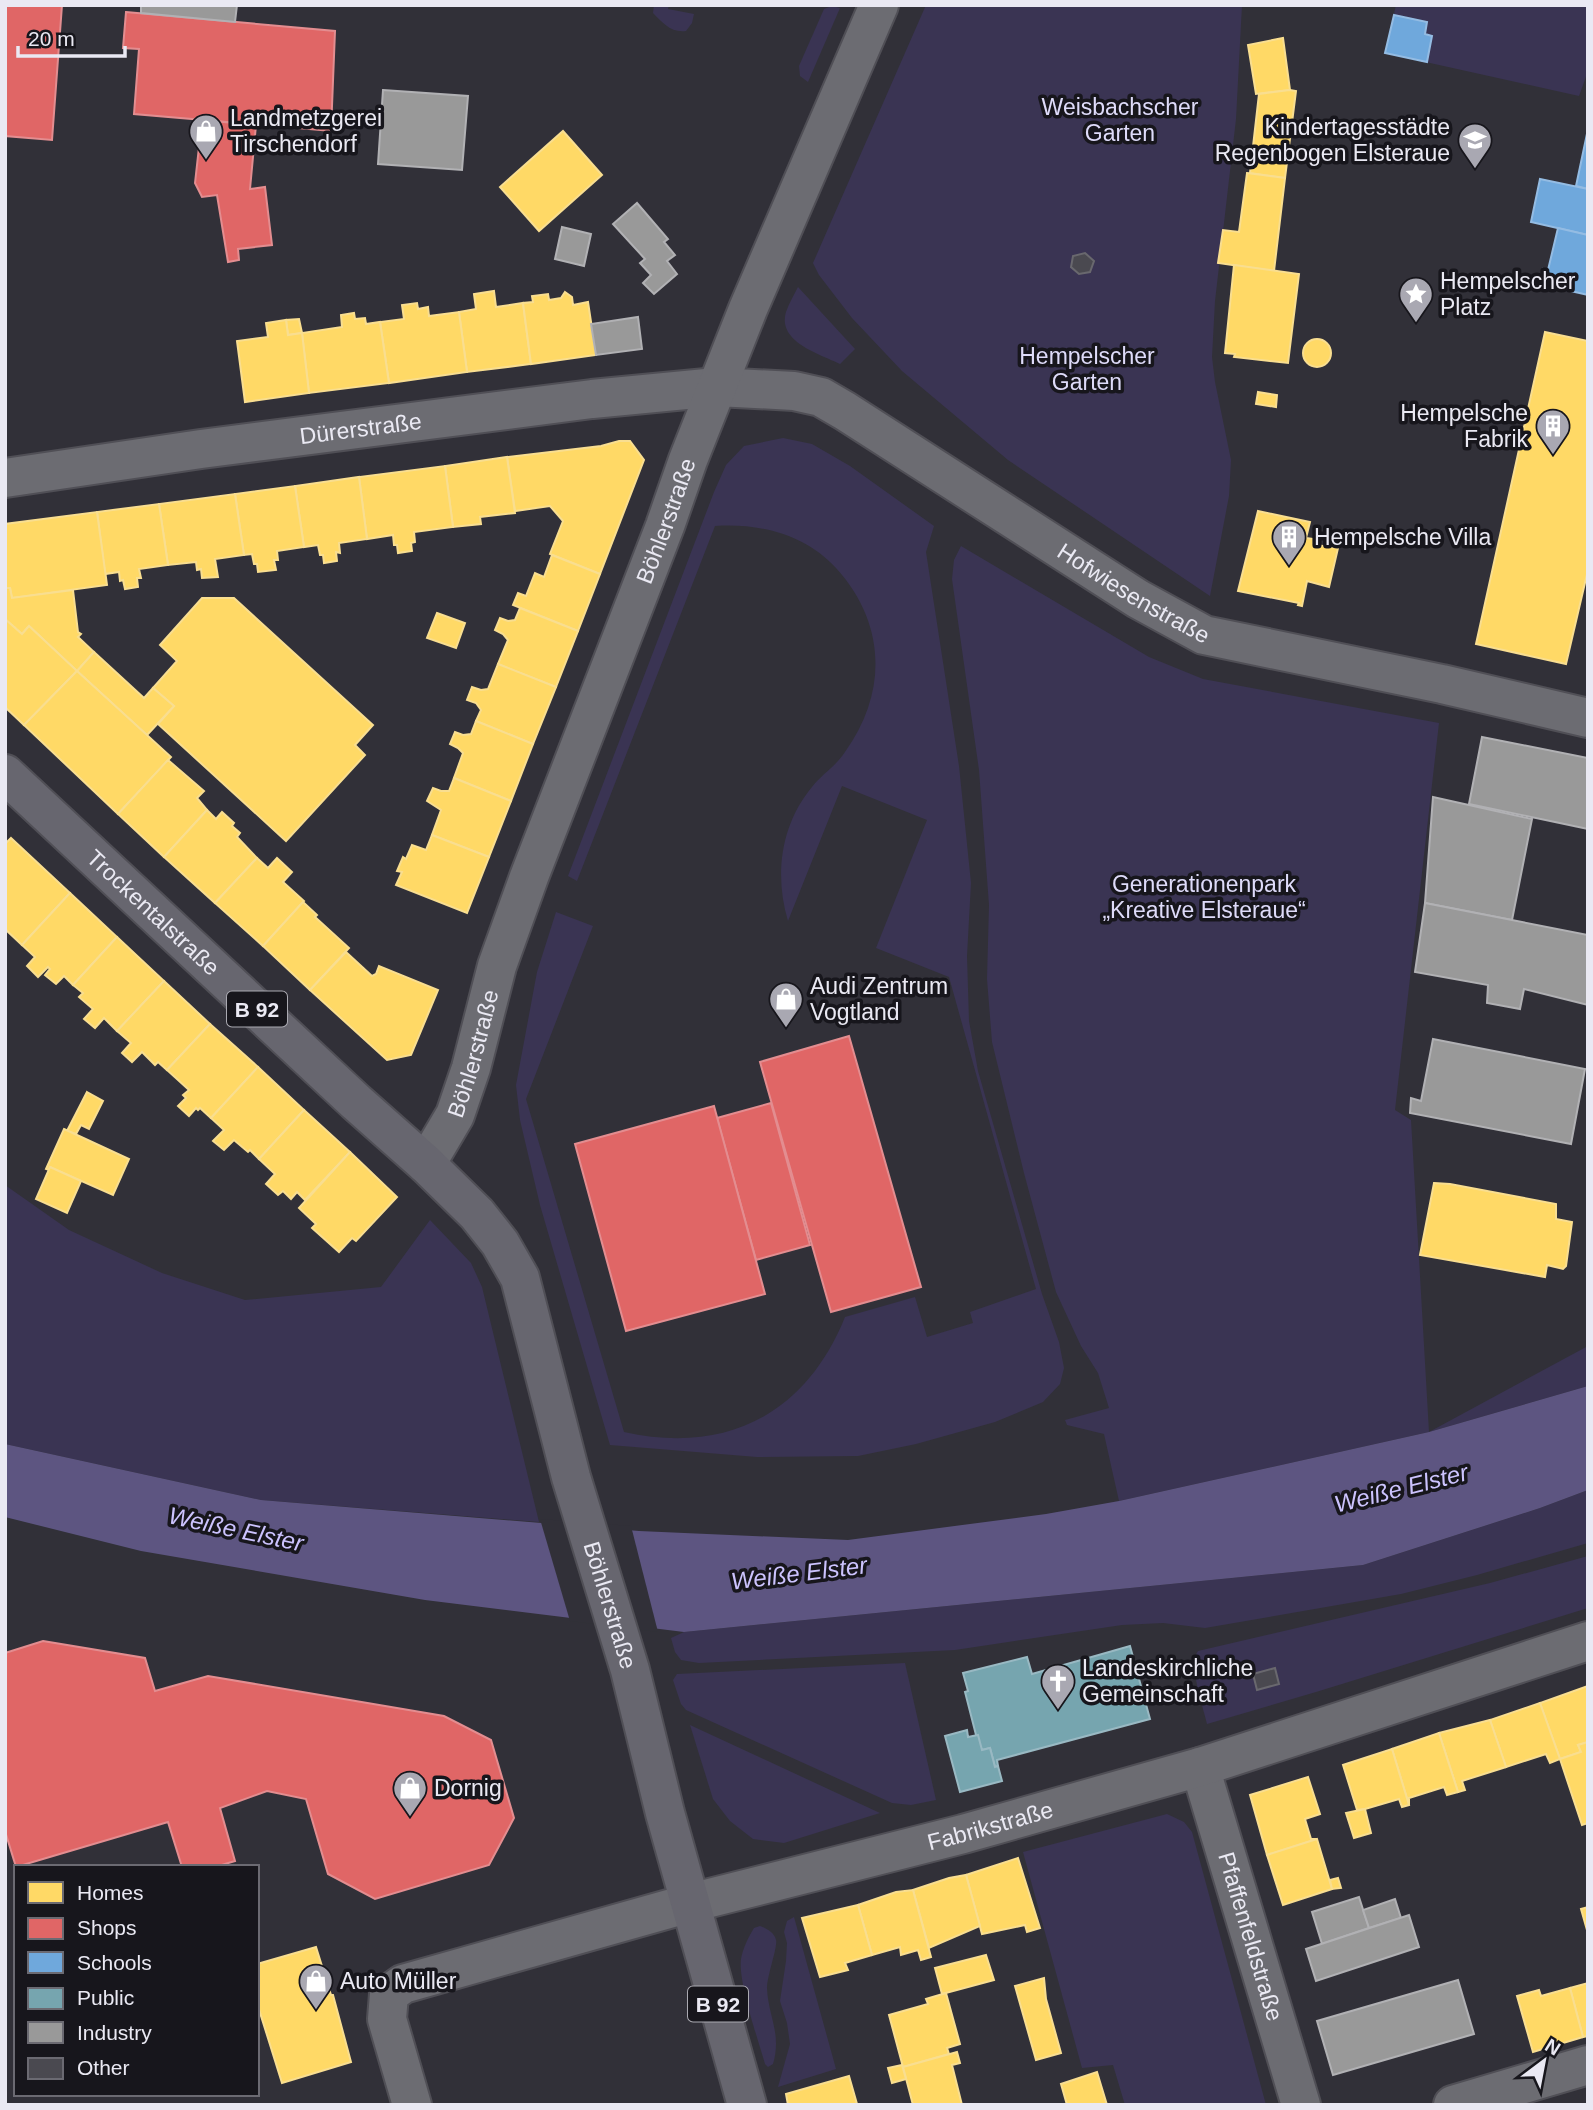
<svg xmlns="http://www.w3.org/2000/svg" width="1593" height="2110" viewBox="0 0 1593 2110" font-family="Arial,sans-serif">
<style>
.green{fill:#3a3453}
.water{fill:#5d5581}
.pier{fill:#313038}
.homes{fill:#ffd966;stroke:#f9de90;stroke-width:2}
.shops{fill:#e06666;stroke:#e38d90;stroke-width:2}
.schools{fill:#6fa8dc;stroke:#94bce3;stroke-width:2}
.public{fill:#76a5af;stroke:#99b9c3;stroke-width:2}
.industry{fill:#999;stroke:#b1b1b4;stroke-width:2}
.building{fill:#4a4950;stroke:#69686e;stroke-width:2}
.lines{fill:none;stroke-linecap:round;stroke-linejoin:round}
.minor-casing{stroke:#504f56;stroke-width:42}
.primary-casing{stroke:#504f56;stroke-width:42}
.minor{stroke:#6c6c72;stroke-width:38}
.primary{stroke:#67666f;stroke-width:38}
.labels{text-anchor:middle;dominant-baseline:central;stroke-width:7;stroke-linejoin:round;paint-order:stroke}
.shield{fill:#17161c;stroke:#abaab2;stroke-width:2}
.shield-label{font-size:21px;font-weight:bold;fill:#eae9f3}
.park-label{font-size:23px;fill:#dedbf9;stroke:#17161c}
.poi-label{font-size:23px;fill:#eae9f3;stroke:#17161c;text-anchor:start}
.street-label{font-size:23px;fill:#eae9f3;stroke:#17161c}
.water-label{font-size:24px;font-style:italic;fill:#ccc3fe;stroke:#17161c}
</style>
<rect width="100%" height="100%" fill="#313038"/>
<g class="green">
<path d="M654 5H669L668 9 694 14 692 23 686 31C671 33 663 23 653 13Z"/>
<path d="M926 5H1242L1236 119 1215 301 1212 357 1215 382 1231 460 1229 496 1210 596 1008 460 902 371 852 318 819 275 813 263Z"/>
<path d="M1396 5H1588V71L1579 96 1385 53Z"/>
<path d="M832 6 840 8 808 82 800 76 799 66 824 9Z"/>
<path d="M798 287 855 349 840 364C820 354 777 342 786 312 789 303 794 295 798 287Z"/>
<path d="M783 438 812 444 850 466 934 526 926 552 959 766 971 883 967 956 969 1021 978 1071 1042 1294 1059 1342 1064 1368 1060 1384 1043 1402 995 1422 916 1444 858 1456 757 1457 610 1445 540 1205 520 1120 516 1085 537 972 556 912 593 926 526 1099 624 1432C726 1455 806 1414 845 1317L915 1297 927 1337 973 1323 970 1312 1036 1289 949 977 876 948 927 820 842 786 788 921C774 875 781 824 812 787 822 774 836 766 845 752 888 692 886 623 836 568 805 534 759 523 715 526L577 881 568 876 714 492 726 465 744 446Z"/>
<path d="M961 546 1149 657 1203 679 1439 723 1395 1110 1411 1120 1429 1432 1588 1346V1386L1429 1432 1119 1501 1104 1434 1067 1425 1065 1420 1109 1408 1098 1373 1081 1346 1056 1292 1024 1173 992 1042 987 979 989 905 979 770 952 579 954 560Z"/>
<path d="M5 1185 69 1230 162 1273 245 1300 381 1287 430 1220 471 1263 482 1287 539 1522 261 1500 5 1444Z"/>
<path d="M1588 1490V1543L1477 1575 1401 1594 1205 1628 1163 1623 1122 1625 955 1650 699 1663 681 1660 675 1652 671 1638 684 1632 1363 1565 1540 1508Z"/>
<path d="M1588 1556V1608L1316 1692 1207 1724C1203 1706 1188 1665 1198 1651L1490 1583Z"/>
<path d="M905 1663 936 1800 911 1805 892 1803 686 1710 681 1704 673 1680 677 1674Z"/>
<path d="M690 1725 880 1813 784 1843 753 1839 730 1821 713 1799Z"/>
<path d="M1167 1814 1184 1822 1192 1832 1266 2105H1125L1113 2065 1082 2068 1023 1852Z"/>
<path d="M794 1917 836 2069 778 2087 790 2044 787 2023 780 2001 786 1961 787 1943 784 1932 787 1921Z"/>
<path d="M760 1926C767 1929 774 1932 776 1940 778 1946 767 1976 767 1988 768 2016 782 2033 773 2064L768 2067 765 2064C758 2039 738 1982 741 1959 743 1948 748 1938 754 1928Z"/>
</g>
<path class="water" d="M1588 1386V1490L1540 1508 1363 1565 684 1632 425 1600 141 1551 5 1517V1444L261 1500 639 1531 848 1540 1046 1514 1119 1501 1429 1432Z"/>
<path class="pier" d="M540 1519 631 1526 658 1632 570 1621Z"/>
<g class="homes">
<path d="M1283 38 1290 90 1256 94 1248 45Z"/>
<path d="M1290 90 1296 91 1285 178 1250 173 1259 94Z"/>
<path d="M563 131 602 175 539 231 500 187Z"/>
<path d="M1247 173 1285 178 1274 271 1218 263 1223 230 1239 232Z"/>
<path d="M1234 265 1299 274 1288 363 1234 357 1235 354 1225 353Z"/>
<path d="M494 291 496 307 523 303 531 364 467 372 459 312 476 309 474 294Z"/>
<path d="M565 292 572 297 573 305 588 302 596 355 531 364 523 303 533 302 532 296 548 294 549 300 561 298Z"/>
<path d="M417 303 418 309 428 307 429 316 459 312 467 372 389 383 380 322 404 319 402 305Z"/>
<path d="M354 313 355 319 365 318 366 324 380 322 389 383 309 393 302 333 342 327 341 315Z"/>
<path d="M299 319 302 333 288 335 286 320Z"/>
<path d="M286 320 288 335 302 333 309 393 245 402 237 341 268 337 266 323Z"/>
<path d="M1545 332 1588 341V570L1566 664 1476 644Z"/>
<circle cx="1317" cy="353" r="14"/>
<path d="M1258 392 1277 395 1276 407 1256 404Z"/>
<path d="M619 441H630L644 460 600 574 550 554 563 521 550 506 515 511 507 457 601 446Z"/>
<path d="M507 457 515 513 480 517 481 524 453 527 445 466Z"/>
<path d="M445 466 453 527 414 532 415 542 411 543 412 551 398 553 397 545H394L393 535 367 539 359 477Z"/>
<path d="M359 477 367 539 339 543 340 553 336 552 337 561 324 563 323 555H320L318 545 304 547 295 486Z"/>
<path d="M295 486 304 547 277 551 278 560H274L276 570 258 572 257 564H254L252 554 244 555 235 494Z"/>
<path d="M235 494 244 555 215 559 218 577 202 578 201 569 197 570 196 562 168 565 159 504Z"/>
<path d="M159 504 168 565 139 569 141 578H137L138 587 125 589 123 580 120 581 119 572 105 574 97 512Z"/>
<path d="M1258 511 1310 522 1306 538 1314 539 1313 543 1316 545 1338 548 1329 587 1307 581 1302 606 1298 605 1299 603 1238 591Z"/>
<path d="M97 512 107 585 12 598 10 588H6L5 584V524Z"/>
<path d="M552 555 600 574 578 631 513 605 518 593 526 596 535 573 544 577Z"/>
<path d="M5 588H10L12 598 73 590 78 632 81 634 78 637 94 652 77 671 29 626 22 634 5 619Z"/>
<path d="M202 598H234L373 725 355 745 365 755 286 841 158 724 174 706 153 688 177 661 160 645Z"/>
<path d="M520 608 578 631 556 687 498 664 508 640 503 634 495 630 500 618 508 621 515 620Z"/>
<path d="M437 613 465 623 456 648 427 638Z"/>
<path d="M5 619 22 634 29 626 77 671 24 725 5 707Z"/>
<path d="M94 652 144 698 153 688 174 706 147 735 77 671Z"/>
<path d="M498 664 556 687 533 744 476 721 481 710 476 703 467 700 472 687 481 690 488 689Z"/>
<path d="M77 671 171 757 118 814 24 725Z"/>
<path d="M476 721 533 744 511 801 454 778 463 753 458 748 450 744 455 732 463 735 471 734Z"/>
<path d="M168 760 204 791 197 798 207 810 164 857 118 814Z"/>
<path d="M454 778 511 801 489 857 432 835 441 810 427 801 433 788 441 791H449Z"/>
<path d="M207 810 216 819 222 812 234 823 232 826 240 833 237 837 257 858 215 903 164 857Z"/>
<path d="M432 835 489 857 467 913 396 885 402 872 397 871 403 857 406 859 412 845 426 850Z"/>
<path d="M11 838 70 893 22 945 5 929V844Z"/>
<path d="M257 858 268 868 277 858 292 872 283 882 304 901 263 946 215 903Z"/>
<path d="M70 893 117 937 73 985 64 976 56 984 45 975 50 969 48 967 38 977 27 966 35 957 22 945Z"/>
<path d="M303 902 317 915 315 917 349 948 310 990 263 946Z"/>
<path d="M117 937 164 981 117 1031 104 1018 95 1028 84 1019 93 1009 79 997 83 993 73 985Z"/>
<path d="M346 952 372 976 376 974 379 966 438 990 411 1055 387 1060 310 990Z"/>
<path d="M164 981 210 1024 167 1070 158 1062 155 1065 142 1052 132 1062 122 1053 131 1043 117 1031Z"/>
<path d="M210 1024 258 1067 211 1118 200 1108 198 1110 196 1108 189 1116 178 1106 186 1098 183 1095 189 1090 167 1070Z"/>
<path d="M258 1067 304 1110 259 1159 250 1150 248 1152 234 1140 224 1150 213 1141 224 1130 211 1118Z"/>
<path d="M87 1092 103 1101 89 1129 81 1125 76 1134 67 1131Z"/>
<path d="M304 1110 350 1152 305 1200 297 1192 291 1199 283 1191 278 1195 266 1184 275 1174 259 1159Z"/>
<path d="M64 1129 129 1159 113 1195 50 1167 49 1170 46 1169Z"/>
<path d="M350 1152 397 1197 356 1241 352 1238 339 1252 312 1228 316 1224 299 1208Z"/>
<path d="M50 1167 81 1181 67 1213 36 1199Z"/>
<path d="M1434 1183 1450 1184 1556 1204V1219L1572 1222 1566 1266 1563 1269 1547 1265 1545 1277 1420 1255Z"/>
<path d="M1588 1686V1742L1578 1745 1581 1752 1560 1759 1540 1703Z"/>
<path d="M1540 1703 1560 1759 1550 1763 1546 1754 1506 1767 1490 1720Z"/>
<path d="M1490 1720 1506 1767 1462 1781 1465 1790 1458 1792 1439 1733Z"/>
<path d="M1439 1733 1458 1792 1447 1795 1444 1787 1409 1798V1805L1392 1749Z"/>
<path d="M1588 1742V1823L1582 1825 1560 1759 1581 1752 1578 1745Z"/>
<path d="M1392 1749 1409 1805 1402 1807 1399 1799 1365 1809 1357 1810 1343 1765Z"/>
<path d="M1308 1777 1320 1814 1305 1819 1311 1839H1317L1267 1855 1250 1795Z"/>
<path d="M1365 1809 1371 1833 1354 1838 1346 1813Z"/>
<path d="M1317 1839 1332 1889 1283 1905 1267 1855Z"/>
<path d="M1018 1858 1040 1928 1027 1932 1025 1925 982 1934 966 1875Z"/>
<path d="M966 1875 980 1926 929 1948 913 1890 949 1878Z"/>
<path d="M1338 1878 1341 1888 1332 1889 1330 1880Z"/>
<path d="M913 1890 931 1957 921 1960 918 1950 901 1955 900 1947 872 1955 858 1905 896 1892Z"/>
<path d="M858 1905 872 1955 845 1963 848 1970 820 1977 802 1918Z"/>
<path d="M1588 1907V1929L1587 1930 1581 1909Z"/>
<path d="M316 1947 331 1995H333L351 2062 282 2083 257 2003V1964Z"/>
<path d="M986 1955 994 1980 942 1994 935 1968Z"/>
<path d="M1044 1978 1046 1999 1061 2053 1036 2060 1015 1986Z"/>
<path d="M1588 1983V2036L1583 2037 1570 1988Z"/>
<path d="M1570 1988 1583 2037 1533 2052 1517 1996 1539 1990 1541 1996Z"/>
<path d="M946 1993 960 2044 947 2048 949 2054 903 2067 889 2015 928 2004 926 1999Z"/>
<path d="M957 2052 960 2063 952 2065 962 2105H913L903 2067Z"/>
<path d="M902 2065 906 2079 892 2083 888 2068Z"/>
<path d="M1097 2072 1107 2105H1067L1061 2084Z"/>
<path d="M849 2076 857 2104 788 2105 786 2094Z"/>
</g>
<g class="shops">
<path d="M5 5H62L52 140 5 136Z"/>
<path d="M126 12 335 31 331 131 134 114 139 49 123 48Z"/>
<path d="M202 120 256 125 250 189 265 187 272 245 238 249 239 260 228 262 217 195 202 197 195 183Z"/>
<path d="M849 1036 921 1287 831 1312 760 1062Z"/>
<path d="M771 1103 810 1245 756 1260 717 1118Z"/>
<path d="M714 1106 765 1294 626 1331 575 1144Z"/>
<path d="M43 1641 145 1658 155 1691 208 1676 444 1716 491 1740 514 1818 489 1865 375 1899 328 1874 306 1799 267 1791 220 1808 235 1861 215 1867H182L168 1822 16 1867 5 1831V1653Z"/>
</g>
<g class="schools">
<path d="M1394 15 1427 22 1425 34 1432 36 1427 62 1385 53Z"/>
<path d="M1588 129V189L1576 186Z"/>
<path d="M1540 179 1588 189V235L1531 222Z"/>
<path d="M1558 228 1588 235V295L1540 284 1543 269 1548 270Z"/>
</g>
<g class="public">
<path d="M1130 1646 1150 1719 997 1760 998 1766 995 1767 990 1748 982 1750 976 1735 965 1692 968 1691 963 1673 1027 1657 1032 1674Z"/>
<path d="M967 1730 968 1737 978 1735 982 1750 990 1748 995 1767 998 1766 1002 1781 960 1792 945 1736Z"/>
</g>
<g class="industry">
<path d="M141 5H237L235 22 141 13Z"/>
<path d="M383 90 468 96 462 170 378 164Z"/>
<path d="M637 203 668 239 664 242 675 255 667 261 677 274 654 294 643 283 651 275 640 263 645 259 613 224Z"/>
<path d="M562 227 591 234 584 266 555 259Z"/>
<path d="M638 317 642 349 596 355 591 324Z"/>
<path d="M1482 737 1588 758V829L1469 804Z"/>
<path d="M1433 797 1532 819 1512 920 1425 903Z"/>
<path d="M1425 903 1588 935V1005L1524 989 1520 1009 1487 1003 1488 985 1415 972Z"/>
<path d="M1433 1039 1585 1069 1571 1144 1410 1113 1411 1098 1421 1101Z"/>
<path d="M1359 1897 1369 1928 1322 1944 1312 1912Z"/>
<path d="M1395 1899 1401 1918 1369 1928 1363 1910Z"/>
<path d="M1409 1915 1419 1947 1316 1981 1306 1949Z"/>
<path d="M1458 1980 1474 2034 1333 2075 1317 2021Z"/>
</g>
<g class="building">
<path d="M1085 253 1094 261 1090 272 1079 274 1071 267 1073 256Z"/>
<path d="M1275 1668 1279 1684 1257 1690 1253 1674Z"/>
</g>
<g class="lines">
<g class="minor-casing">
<g id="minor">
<path id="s1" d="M5 478 201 449 592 399 717 387 794 391 821 397 845 411 1138 599 1204 635 1442 684 1588 718"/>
<path id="s2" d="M426 1164 455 1115 471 1068 497 966 529 877 665 526 688 460 748 309 879 5"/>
<path id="s3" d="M1200 1767 1301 2105"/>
<path id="s4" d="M412 2105 387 2019 389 1994 403 1984 690 1903 963 1834 1200 1767 1588 1641"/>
<path d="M1453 2105 1588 2065"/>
</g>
</g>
<g class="primary-casing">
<g id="primary">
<path id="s5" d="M5 774 356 1102 426 1164 477 1214 500 1243 520 1278 571 1477 630 1670 665 1813 747 2105"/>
</g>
</g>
<use href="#minor" class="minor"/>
<use href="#primary" class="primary"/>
</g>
<defs>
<g id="shop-pin" transform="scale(1.75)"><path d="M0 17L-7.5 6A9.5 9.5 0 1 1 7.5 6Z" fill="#a9a8b2" stroke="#17161c"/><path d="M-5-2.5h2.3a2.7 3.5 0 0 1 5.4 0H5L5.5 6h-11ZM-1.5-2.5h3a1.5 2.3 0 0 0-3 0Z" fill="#fff"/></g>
<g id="school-pin" transform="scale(1.75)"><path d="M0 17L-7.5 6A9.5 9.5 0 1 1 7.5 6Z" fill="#a9a8b2" stroke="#17161c"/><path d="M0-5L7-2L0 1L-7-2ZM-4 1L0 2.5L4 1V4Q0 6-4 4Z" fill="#fff"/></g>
<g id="sight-pin" transform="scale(1.75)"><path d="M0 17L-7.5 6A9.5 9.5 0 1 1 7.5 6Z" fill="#a9a8b2" stroke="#17161c"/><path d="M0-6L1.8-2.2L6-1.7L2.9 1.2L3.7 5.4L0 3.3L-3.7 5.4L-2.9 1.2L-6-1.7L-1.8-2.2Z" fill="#fff"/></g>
<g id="building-pin" transform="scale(1.75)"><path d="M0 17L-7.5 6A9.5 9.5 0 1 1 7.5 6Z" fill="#a9a8b2" stroke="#17161c"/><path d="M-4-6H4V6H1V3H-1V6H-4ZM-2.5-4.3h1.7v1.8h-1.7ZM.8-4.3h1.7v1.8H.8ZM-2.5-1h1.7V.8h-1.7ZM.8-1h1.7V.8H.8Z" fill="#fff"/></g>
<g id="church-pin" transform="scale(1.75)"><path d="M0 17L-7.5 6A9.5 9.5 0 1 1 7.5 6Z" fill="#a9a8b2" stroke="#17161c"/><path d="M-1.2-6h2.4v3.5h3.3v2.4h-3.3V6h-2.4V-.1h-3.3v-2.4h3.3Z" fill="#fff"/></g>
</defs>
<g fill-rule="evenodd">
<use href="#shop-pin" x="206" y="131"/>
<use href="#school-pin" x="1475" y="140"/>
<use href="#sight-pin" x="1416" y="294"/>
<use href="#building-pin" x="1553" y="426"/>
<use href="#building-pin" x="1289" y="537"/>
<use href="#shop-pin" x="786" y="999"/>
<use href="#church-pin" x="1058" y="1681"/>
<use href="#shop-pin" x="410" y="1788"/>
<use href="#shop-pin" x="316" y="1981"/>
</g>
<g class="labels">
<g class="shield">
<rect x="227" y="991.5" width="60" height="35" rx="5"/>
<rect x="688" y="1986.5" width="60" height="35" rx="5"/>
</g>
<g class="shield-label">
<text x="257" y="1009">B 92</text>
<text x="718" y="2004">B 92</text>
</g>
<g class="park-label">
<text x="1120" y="107">Weisbachscher<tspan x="1120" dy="26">Garten</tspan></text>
<text x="1087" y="356">Hempelscher<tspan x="1087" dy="26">Garten</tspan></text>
<text x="1204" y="884">Generationenpark<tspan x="1204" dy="26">„Kreative Elsteraue“</tspan></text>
</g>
<g class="poi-label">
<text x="230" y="118">Landmetzgerei<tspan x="230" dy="26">Tirschendorf</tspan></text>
<text x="1450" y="127" text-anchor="end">Kindertagesstädte<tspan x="1450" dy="26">Regenbogen Elsteraue</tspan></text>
<text x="1440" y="281">Hempelscher<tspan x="1440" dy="26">Platz</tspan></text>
<text x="1528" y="413" text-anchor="end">Hempelsche<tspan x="1528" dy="26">Fabrik</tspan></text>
<text x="1314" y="537">Hempelsche Villa</text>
<text x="810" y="986">Audi Zentrum<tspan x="810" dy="26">Vogtland</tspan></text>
<text x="1082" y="1668">Landeskirchliche<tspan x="1082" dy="26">Gemeinschaft</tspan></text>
<text x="434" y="1788">Dornig</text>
<text x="340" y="1981">Auto Müller</text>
</g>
<g class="street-label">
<text stroke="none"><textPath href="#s1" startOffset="359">Dürerstraße</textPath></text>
<text stroke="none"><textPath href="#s2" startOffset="688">Böhlerstraße</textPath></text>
<text stroke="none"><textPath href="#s1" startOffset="1192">Hofwiesenstraße</textPath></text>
<text stroke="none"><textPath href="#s5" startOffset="203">Trockentalstraße</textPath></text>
<text stroke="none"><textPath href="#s2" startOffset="121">Böhlerstraße</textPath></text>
<text stroke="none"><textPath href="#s5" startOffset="1062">Böhlerstraße</textPath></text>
<text stroke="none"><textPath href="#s4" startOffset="740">Fabrikstraße</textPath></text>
<text stroke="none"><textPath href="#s3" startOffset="177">Pfaffenfeldstraße</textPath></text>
</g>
<g class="water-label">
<text transform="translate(1401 1488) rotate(-14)">Weiße Elster</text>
<text transform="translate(236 1529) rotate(12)">Weiße Elster</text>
<text transform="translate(799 1573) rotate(-7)">Weiße Elster</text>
</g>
</g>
<rect width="1593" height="2110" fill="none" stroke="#eae9f3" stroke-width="14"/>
<rect x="14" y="1865" width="245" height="231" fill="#17161c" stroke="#6b6a72" stroke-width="2"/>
<rect x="28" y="1882" width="35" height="21" fill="#ffd966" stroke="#6b6a72" stroke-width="2"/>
<text x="77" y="1900" font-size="21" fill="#eae9f3">Homes</text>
<rect x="28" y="1918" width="35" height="21" fill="#e06666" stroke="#6b6a72" stroke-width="2"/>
<text x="77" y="1935" font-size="21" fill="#eae9f3">Shops</text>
<rect x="28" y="1952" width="35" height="21" fill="#6fa8dc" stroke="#6b6a72" stroke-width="2"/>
<text x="77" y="1970" font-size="21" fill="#eae9f3">Schools</text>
<rect x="28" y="1988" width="35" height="21" fill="#76a5af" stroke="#6b6a72" stroke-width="2"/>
<text x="77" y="2005" font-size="21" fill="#eae9f3">Public</text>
<rect x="28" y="2022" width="35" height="21" fill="#999999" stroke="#6b6a72" stroke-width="2"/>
<text x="77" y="2040" font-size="21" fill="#eae9f3">Industry</text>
<rect x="28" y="2058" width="35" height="21" fill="#4a4950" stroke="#6b6a72" stroke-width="2"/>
<text x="77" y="2075" font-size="21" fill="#eae9f3">Other</text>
<g transform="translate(1544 2061) rotate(32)" stroke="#17161c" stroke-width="5" paint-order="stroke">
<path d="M0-5L12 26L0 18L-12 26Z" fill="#eae9f3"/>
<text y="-10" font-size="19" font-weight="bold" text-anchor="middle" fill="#eae9f3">N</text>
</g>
<path d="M18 46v10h107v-10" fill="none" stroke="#eae9f3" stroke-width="3.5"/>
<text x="28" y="46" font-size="21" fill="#eae9f3" stroke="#17161c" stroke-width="5" paint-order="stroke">20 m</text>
</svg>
